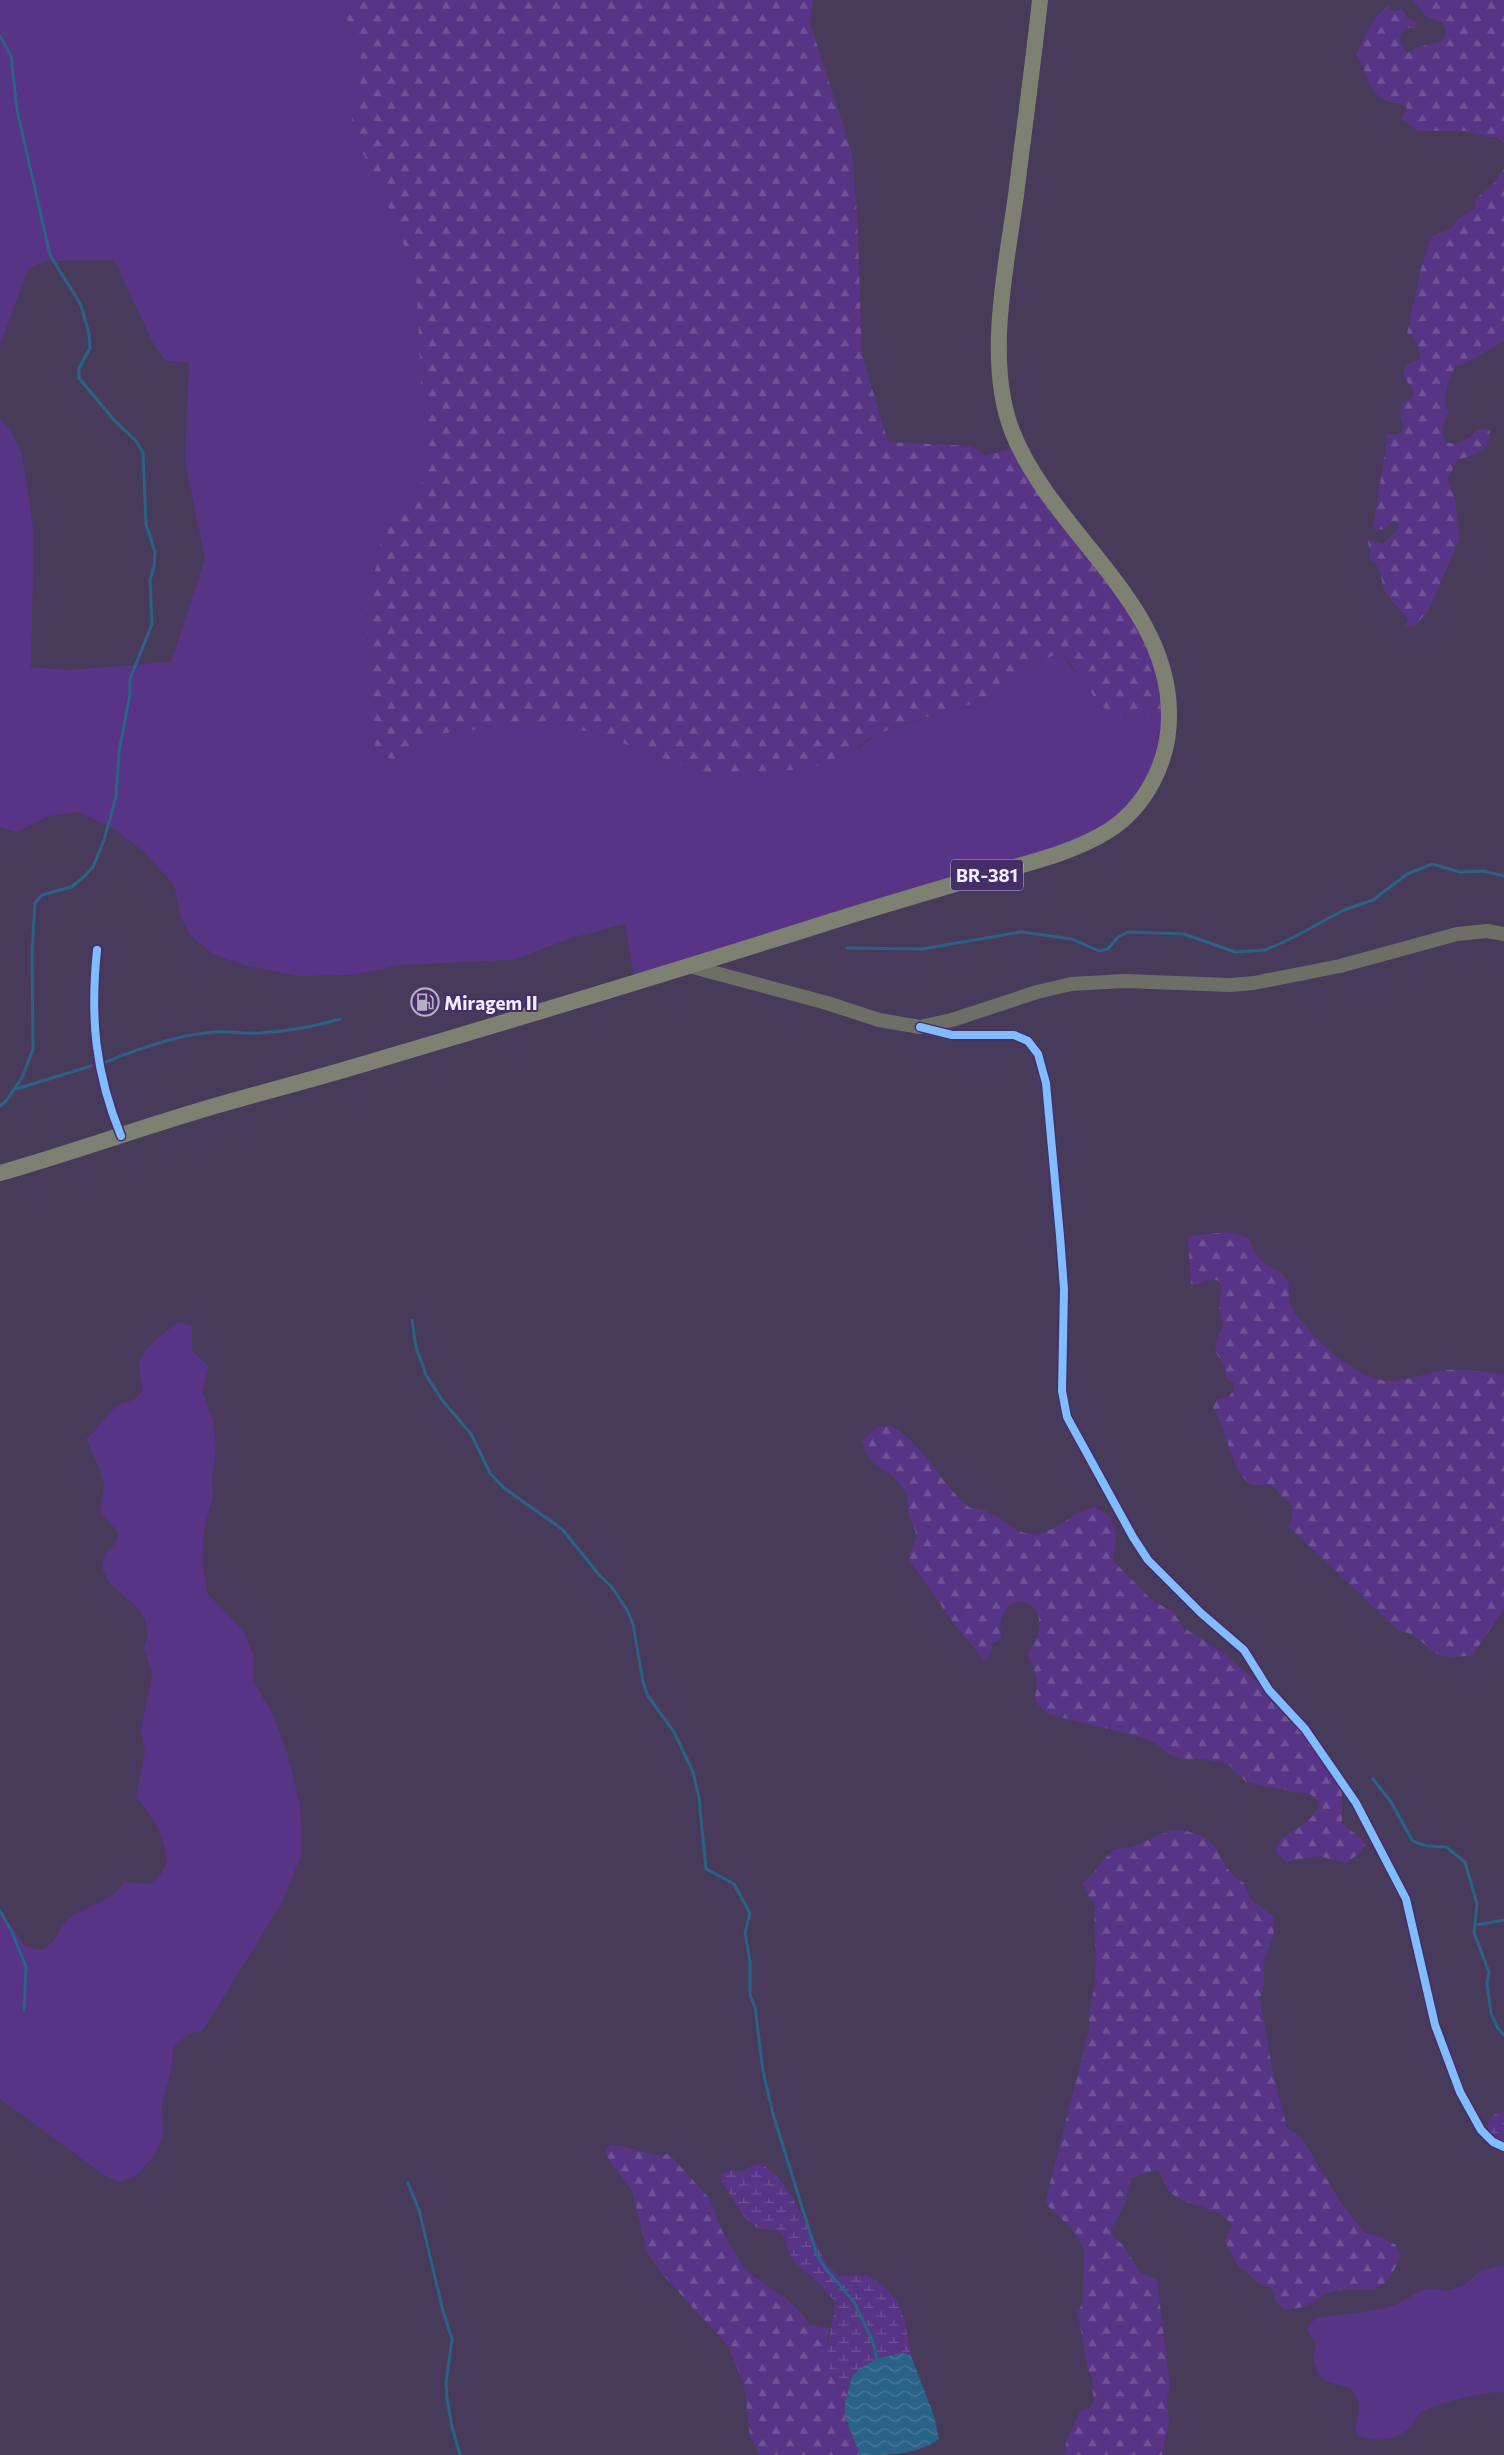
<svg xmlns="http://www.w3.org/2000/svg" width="1504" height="2455" viewBox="0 0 1504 2455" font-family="Commissioner,sans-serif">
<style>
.green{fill:#573485}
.forest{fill:url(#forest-firs)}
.wetland{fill:url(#wetland-marsh)}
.water{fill:url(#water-waves)}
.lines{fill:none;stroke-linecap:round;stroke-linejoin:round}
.stream{stroke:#2a6288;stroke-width:3}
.minor{stroke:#6d6e65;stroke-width:10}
.tertiary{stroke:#6d6e65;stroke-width:14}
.primary{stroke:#7e8172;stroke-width:16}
.cycleway-casing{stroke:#452d68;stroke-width:11}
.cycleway{stroke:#80bcff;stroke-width:8}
.labels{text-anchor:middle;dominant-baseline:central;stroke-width:4;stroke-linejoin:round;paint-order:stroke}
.shield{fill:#452d68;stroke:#beb3d0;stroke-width:1}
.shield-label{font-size:18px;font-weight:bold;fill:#f2edfc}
.poi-label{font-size:19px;font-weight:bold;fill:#f2edfc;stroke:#452d68;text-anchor:start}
</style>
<defs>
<pattern id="forest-firs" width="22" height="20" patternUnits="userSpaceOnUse" patternTransform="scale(1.25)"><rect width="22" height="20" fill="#573485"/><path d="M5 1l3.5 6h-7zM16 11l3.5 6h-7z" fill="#705297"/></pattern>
<pattern id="wetland-marsh" width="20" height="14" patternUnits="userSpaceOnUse" patternTransform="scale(1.25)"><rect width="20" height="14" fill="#573485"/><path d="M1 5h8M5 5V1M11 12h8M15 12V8" fill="none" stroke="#705297"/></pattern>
<pattern id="water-waves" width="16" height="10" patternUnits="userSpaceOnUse" patternTransform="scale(1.25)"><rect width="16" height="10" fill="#2a6288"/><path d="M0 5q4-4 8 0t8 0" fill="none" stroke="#49799a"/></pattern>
</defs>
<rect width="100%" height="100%" fill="#483a5b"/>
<g class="green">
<path d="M0 0H340L360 53 361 69 357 74 395 221 416 279 421 387 430 451 421 485 383 531 367 607 368 718 399 760 438 734 536 722 596 733 708 776 859 748C879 729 904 725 928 717 957 707 986 695 1014 683 1030 676 1042 652 1062 654L1076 673 1129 717 1165 713 1167 723 1144 793 1091 838 634 977 625 924 572 938 512 960 401 965 351 975 298 976 247 966 213 954 191 936 181 917 174 885 143 851 114 829 78 812 49 816 17 832 0 827V419L11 431 22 454 34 533 31 667 68 670 171 662 205 559 185 461 189 362 166 361 154 345 114 260 45 261 28 269 0 345Z"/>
<path d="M178 1322 192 1326V1351L209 1367 202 1391 213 1420 216 1448 212 1480 213 1496 204 1531 202 1561 207 1593 244 1631 253 1655V1681L273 1714 288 1755 300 1805 302 1854 281 1904 203 2030 187 2035 173 2048 172 2066 162 2105 163 2136 155 2155 135 2177 120 2182 104 2175 0 2099V1914L12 1926 24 1946 43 1950C56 1942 59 1927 70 1918 89 1904 111 1903 124 1882L150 1884C155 1880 160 1876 163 1871 175 1849 150 1812 136 1797L145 1752 141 1731 152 1674 144 1648 148 1634 145 1619 138 1608 110 1584 102 1568 105 1553 115 1544 119 1533 100 1513 104 1485 99 1468 86 1439C99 1429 104 1416 117 1406 124 1400 134 1403 140 1394 146 1384 139 1378 139 1368 138 1348 165 1334 178 1322Z"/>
<path d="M1504 2265V2393C1491 2389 1429 2405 1419 2414 1416 2417 1414 2423 1411 2427 1395 2441 1375 2443 1357 2435 1352 2412 1368 2416 1351 2388L1328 2382 1319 2376 1313 2359 1316 2345 1307 2328 1316 2318 1382 2309 1395 2305 1424 2289 1435 2288 1446 2291 1464 2285 1481 2270Z"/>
</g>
<g class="forest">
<path d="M340 0H813L810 23 852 153 857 215 862 354 888 442 972 446 985 456 1014 448 1124 601 1148 641 1165 713 1129 717 1109 713 1095 698 1068 660 1062 654H1056L1040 662 1002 695 896 726 868 739 839 762 778 772 708 776 596 733 536 722 438 734 399 760 377 756 368 718 367 607 383 531 421 485 430 451 421 387 416 279 395 221 351 128 357 74 361 68 360 53Z"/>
<path d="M1412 0H1504V142L1496 137H1488L1464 131H1419L1400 118 1405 113 1407 107C1399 102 1387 103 1380 97 1365 86 1365 63 1356 55L1374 19 1387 6 1395 11 1402 9 1407 18 1418 23 1414 28H1406L1401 34 1400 42 1407 53C1411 51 1414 48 1418 47 1431 43 1453 46 1443 23L1426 16Z"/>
<path d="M1504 169V341L1464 364 1456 366C1450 376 1440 400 1449 411L1442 428 1444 441C1459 449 1467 438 1480 429L1490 430 1488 444 1476 454 1458 460 1447 479 1455 499 1460 538 1428 611 1414 627 1405 626 1408 619C1401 610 1391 601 1385 591 1380 579 1382 566 1370 560L1368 540 1383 544 1398 529V524L1393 521 1384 530 1373 528 1388 434 1396 435 1401 432 1403 426 1400 415 1402 403 1412 398 1414 393C1410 381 1399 379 1406 365L1420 359 1421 356 1414 337 1407 334 1421 269 1432 236 1451 229 1458 219 1475 209 1476 198 1490 188Z"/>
<path d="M1228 1232 1249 1238C1258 1272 1277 1261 1288 1282 1291 1290 1286 1299 1292 1308 1310 1337 1351 1375 1386 1381 1404 1383 1429 1371 1447 1370 1465 1368 1486 1373 1504 1374V1608L1472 1656C1462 1656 1451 1658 1440 1655 1423 1648 1422 1634 1399 1631L1289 1527C1294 1511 1295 1507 1283 1497 1278 1492 1276 1487 1268 1485 1261 1484 1252 1488 1246 1481 1228 1459 1228 1432 1213 1408L1217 1399 1229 1397 1234 1389 1233 1383 1225 1377V1367L1215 1351 1216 1342 1223 1327 1219 1308 1222 1288 1219 1281 1213 1279 1191 1287 1188 1236Z"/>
<path d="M890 1426C921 1439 941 1485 970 1508 995 1507 1010 1532 1029 1534 1056 1536 1071 1510 1096 1507L1111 1518 1116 1536 1113 1561 1153 1601 1172 1611 1184 1628 1224 1653 1268 1692 1315 1743 1342 1792V1824L1362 1839 1365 1844 1362 1851 1346 1863 1318 1856 1286 1862 1276 1852C1275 1833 1312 1829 1319 1804L1316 1799 1309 1793 1293 1792 1246 1782 1228 1764 1202 1759 1187 1760 1168 1754 1157 1744 1145 1738 1051 1715C1025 1698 1040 1697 1036 1677 1034 1669 1030 1663 1028 1654 1067 1597 993 1579 1001 1639L993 1644 986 1662 954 1624 908 1558 917 1536 909 1516 907 1494 894 1477 875 1465 867 1455 862 1441 877 1427Z"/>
<path d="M1180 1830C1190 1832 1201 1834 1209 1841 1225 1855 1222 1871 1244 1883L1251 1900 1273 1916 1274 1931 1264 1962V1984L1260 1999 1272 2068 1287 2128 1302 2138 1339 2200 1364 2232 1383 2238 1396 2245 1400 2255C1383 2307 1364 2281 1327 2293 1320 2295 1317 2301 1311 2304 1305 2308 1293 2308 1285 2310L1276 2302 1271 2288 1259 2283 1238 2266 1225 2241 1232 2225C1217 2204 1190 2209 1172 2194 1166 2189 1163 2177 1158 2170L1131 2178 1125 2204 1111 2229 1114 2238 1123 2245 1140 2272 1157 2280 1170 2387 1167 2397 1169 2422 1162 2455H1064L1067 2440 1080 2412 1092 2406C1095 2397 1091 2388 1093 2378L1088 2370 1077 2311 1080 2309 1083 2298 1084 2250 1072 2229 1045 2203 1089 2030V2011L1095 1985 1096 1964 1094 1902 1089 1898 1083 1884 1114 1849 1132 1847 1169 1831Z"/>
<path d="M610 2145C628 2145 644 2154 663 2156L668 2153 710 2199 721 2229 745 2270 788 2300 802 2314 810 2326 817 2325 829 2328 827 2343 837 2387 847 2394 845 2417 860 2455H759L750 2436 744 2385 728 2346 664 2276 647 2253 633 2193 606 2156 605 2151Z"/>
</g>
<g class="wetland">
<path d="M1504 2112V2141L1488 2131V2121L1495 2114Z"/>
<path d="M757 2164 764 2166 776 2175 791 2195 827 2265 839 2276 867 2275 884 2286 897 2301 904 2318 911 2356 902 2353 852 2376 847 2394C813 2371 833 2334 835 2302L822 2286 794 2262 787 2248 785 2238 779 2231 757 2228 744 2217 720 2179 722 2174 730 2170 740 2172Z"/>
</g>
<path class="water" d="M902 2353 911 2356 934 2416 939 2439C916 2455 890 2455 860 2455L845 2417V2403L852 2376 861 2368 879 2358Z"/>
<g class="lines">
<g class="stream">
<path d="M0 36 11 56 17 110 50 255 81 305 89 334 90 348 79 368V378L114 420 136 441 143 453 146 524 155 552 154 566 150 580 152 624 130 679V694L119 752 116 797 104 840 93 867 83 878 71 887 42 895 35 903 32 952 33 1049 23 1076 6 1101 0 1106"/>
<path d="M847 948 922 949 1021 932 1072 939 1099 951 1108 949 1118 937 1128 932 1184 934 1235 952 1265 950 1292 938 1344 910 1373 900 1407 874 1432 864 1460 872 1484 871 1504 876"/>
<path d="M106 1062C140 1048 179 1034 216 1032 230 1031 244 1034 258 1033 286 1032 313 1027 340 1019"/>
<path d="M16 1089 91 1066"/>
<path d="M412 1320 416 1347 426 1375 442 1400 471 1434 490 1473 504 1488 562 1529 600 1576 611 1586 627 1610 633 1624 643 1682 648 1696 674 1732 693 1772 699 1798 706 1869 734 1884 750 1913 745 1933 750 1962V1995L755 2007 763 2071 773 2114 817 2255 825 2268 854 2302 873 2342 878 2364"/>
<path d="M1373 1779 1391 1802 1412 1840 1417 1843 1428 1846 1446 1847 1465 1862 1477 1904 1474 1933 1489 1972 1487 1984 1491 2013 1497 2027 1504 2035"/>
<path d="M0 1911 12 1932 26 1967 24 2011"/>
<path d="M1476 1925 1504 1920"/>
<path d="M408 2183 419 2210 443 2311 452 2339 446 2383 447 2398 452 2427 460 2455"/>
</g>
<g class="minor">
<path d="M97 950C90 1018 95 1072 121 1136"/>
<path d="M922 1028 952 1035H1014L1028 1041 1038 1054 1046 1083 1060 1236 1064 1289 1062 1391 1067 1417 1133 1537 1148 1560 1201 1613 1244 1650 1269 1690 1305 1729 1356 1803 1406 1899 1435 2025 1460 2092 1481 2130 1493 2142 1504 2147"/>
</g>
<path class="tertiary" d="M689 966 827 1003 879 1020 920 1027 952 1020 1037 992 1071 984 1125 981 1230 985 1254 983 1340 966 1457 934 1487 931 1504 934"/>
<path class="primary" d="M0 1173C67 1154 131 1131 198 1111 251 1095 304 1082 357 1066 513 1020 668 973 823 924 876 907 929 892 982 876 1024 864 1071 854 1108 831 1146 807 1169 761 1169 717 1171 602 1051 532 1012 431 985 361 1006 268 1016 195 1024 130 1033 65 1040 0"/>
<g class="cycleway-casing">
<g id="cycleway">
<path d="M97 950C90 1018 95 1072 121 1136"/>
<path d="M920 1027 952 1035H1014L1028 1041 1038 1054 1046 1083 1060 1236 1064 1289 1062 1391 1067 1417 1133 1537 1148 1560 1201 1613 1244 1650 1269 1690 1305 1729 1356 1803 1406 1899 1435 2025 1460 2092 1481 2130 1493 2142 1504 2147"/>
</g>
</g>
<use href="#cycleway" class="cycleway"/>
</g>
<defs>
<g id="fuel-ring" transform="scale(1.4375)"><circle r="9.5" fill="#452d68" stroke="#b6aec4" stroke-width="1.5"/><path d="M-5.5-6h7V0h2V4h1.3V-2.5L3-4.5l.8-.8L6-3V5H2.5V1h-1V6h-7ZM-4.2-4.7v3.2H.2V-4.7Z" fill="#b6aec4"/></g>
</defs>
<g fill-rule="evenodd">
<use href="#fuel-ring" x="425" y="1002"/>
</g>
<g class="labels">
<rect class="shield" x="951" y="859.5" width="72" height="31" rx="4"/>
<g class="shield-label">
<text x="987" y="875">BR-381</text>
</g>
<g class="poi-label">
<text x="444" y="1002">Miragem II</text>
</g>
</g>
</svg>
